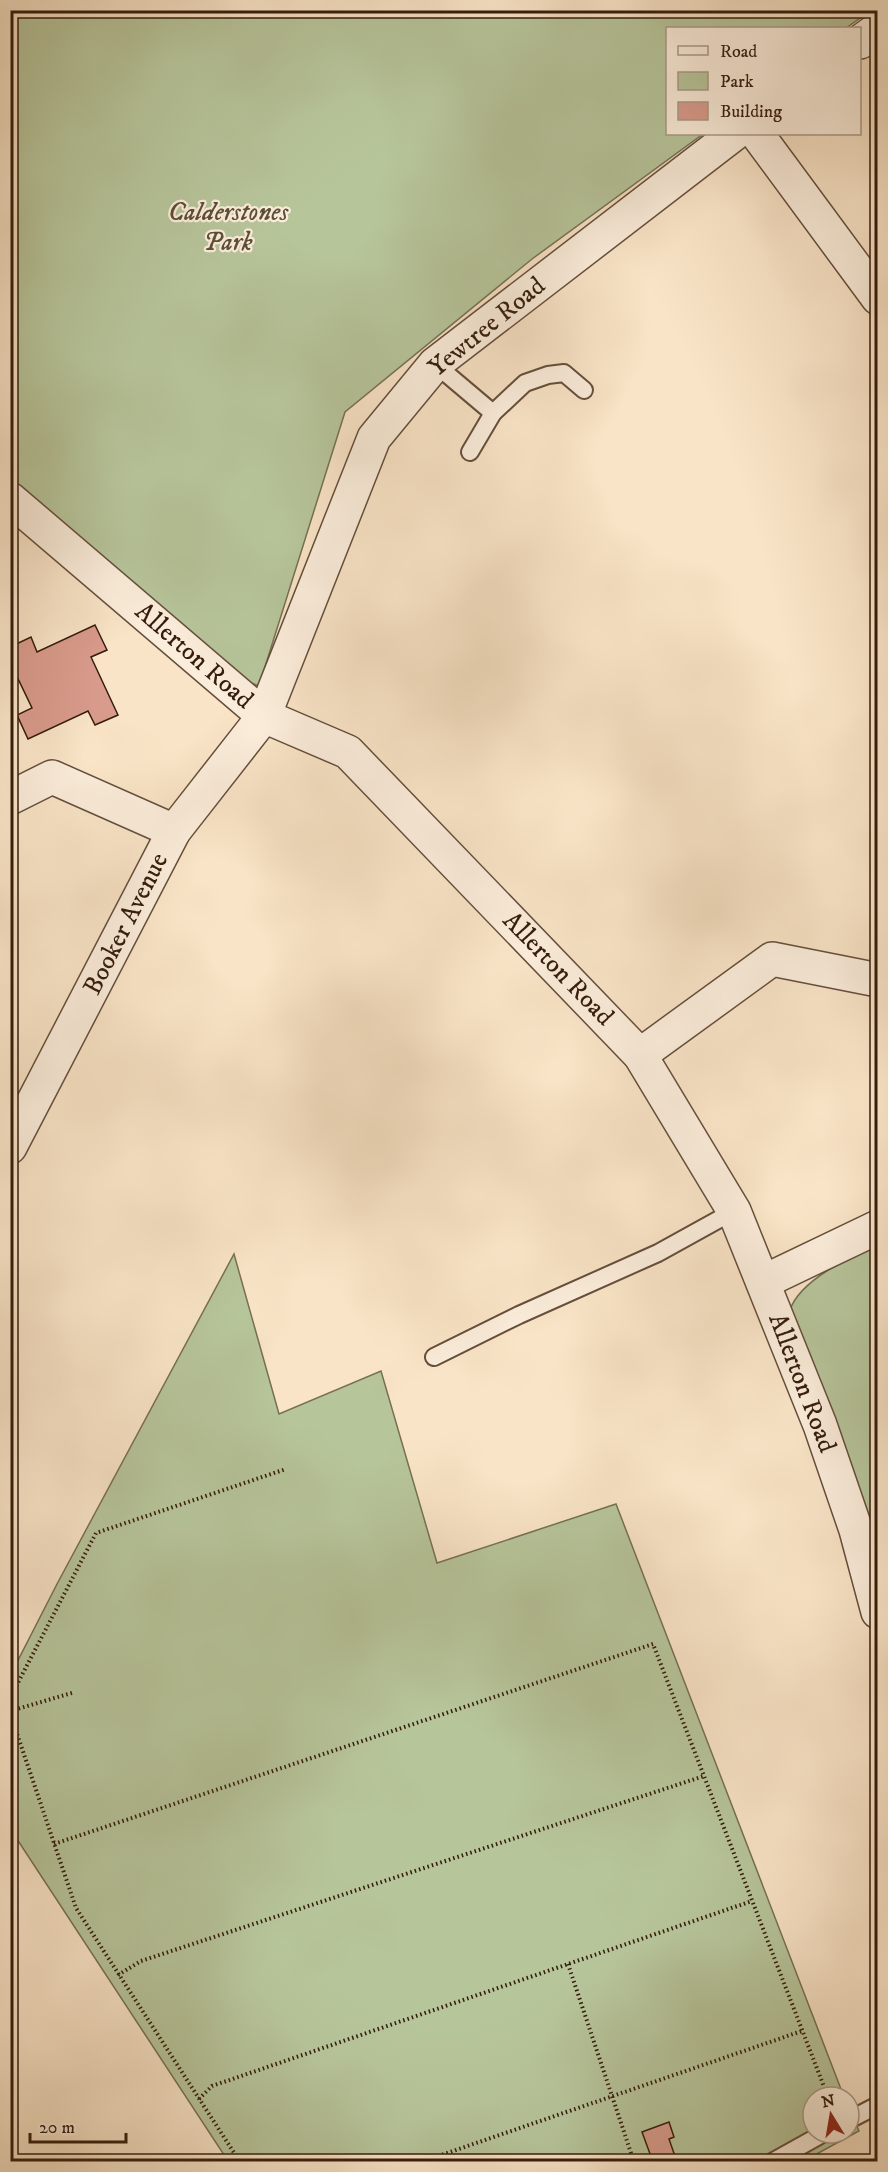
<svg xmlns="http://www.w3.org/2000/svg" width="888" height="2172" viewBox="0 0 888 2172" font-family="'IM FELL DW Pica',serif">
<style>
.green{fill:#b7c59b;stroke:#767054;stroke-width:1.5}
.building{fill:#d99b8c;stroke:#341c0d;stroke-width:1.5}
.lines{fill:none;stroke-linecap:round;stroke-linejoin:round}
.service-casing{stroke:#654e3c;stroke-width:20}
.minor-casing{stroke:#654e3c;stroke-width:36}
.path{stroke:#341c0d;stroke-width:4;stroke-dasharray:1.5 3;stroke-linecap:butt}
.service{stroke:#fbeddb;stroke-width:16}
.minor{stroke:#fbeddb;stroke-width:33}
.labels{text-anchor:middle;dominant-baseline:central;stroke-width:4.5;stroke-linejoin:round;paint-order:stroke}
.park-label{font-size:26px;font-style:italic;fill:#5b4f38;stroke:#fbeddb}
.street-label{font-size:26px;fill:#341c0d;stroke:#fbeddb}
</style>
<rect width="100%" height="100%" fill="#f9e4c7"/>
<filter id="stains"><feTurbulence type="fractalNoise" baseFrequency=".00333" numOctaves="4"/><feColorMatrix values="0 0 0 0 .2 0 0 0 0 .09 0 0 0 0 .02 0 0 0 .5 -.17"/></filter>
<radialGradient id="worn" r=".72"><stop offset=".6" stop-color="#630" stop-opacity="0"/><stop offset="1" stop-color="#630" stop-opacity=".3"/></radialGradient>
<g class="green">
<path d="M10 11H870L846 28H668V134H703L532 259 345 412 259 686 242 679 11 489Z"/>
<path d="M877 1245V1543L850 1461 790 1310C800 1280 850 1257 877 1245Z"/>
<path d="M234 1254 279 1414 381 1371 437 1563 616 1504 844 2097H813V2133H849V2110L859 2131 802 2162 228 2161 11 1830 10 1676 57 1584Z"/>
</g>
<g class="building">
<path d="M95 625 107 650 91 657 118 715 95 725 88 711 28 739 17 715 32 708 10 662V647L31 637 37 652Z"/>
<path d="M669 2122 674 2137 669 2139 677 2162H653L642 2132Z"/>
</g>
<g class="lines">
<g class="service-casing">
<g id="service">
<path d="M435 364 493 413"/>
<path d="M470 452 493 413 525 383 548 375 564 373 584 390"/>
<path d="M434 1357 519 1315 658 1253 734 1211"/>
<path d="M849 2120 878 2105"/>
<path d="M772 2162 824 2133"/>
</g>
</g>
<g class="minor-casing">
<g id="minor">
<path d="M860 42 878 29"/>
<path d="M757 134 878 298"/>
<path d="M10 499 264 716 348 752 640 1055 734 1211 820 1425 856 1530 878 1612"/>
<path d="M10 798 52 777 174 831"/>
<path d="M640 1055 772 959 878 980"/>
<path d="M10 1147 174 831 264 716 374 438 435 364 734 134"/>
<path d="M763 1282 878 1227"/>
</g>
</g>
<g class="path">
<path d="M10 1698 96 1533 286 1469"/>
<path d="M10 1711 72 1693"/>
<path d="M10 1713 76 1908 240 2162"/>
<path d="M54 1844 653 1644 828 2097"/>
<path d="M568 1964 634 2162"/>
<path d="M118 1975 141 1961 704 1776"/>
<path d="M199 2099 212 2086 752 1901"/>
<path d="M421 2162 802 2031"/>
</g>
<use href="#service" class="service"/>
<use href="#minor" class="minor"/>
</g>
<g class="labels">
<g class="park-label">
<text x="228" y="212">Calderstones<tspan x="228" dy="30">Park</tspan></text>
</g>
<g class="street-label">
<text transform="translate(487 327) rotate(-39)">Yewtree Road</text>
<text transform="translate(194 656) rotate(41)">Allerton Road</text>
<text transform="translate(126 924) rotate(-63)">Booker Avenue</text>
<text transform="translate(558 969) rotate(46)">Allerton Road</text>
<text transform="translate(802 1383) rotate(69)">Allerton Road</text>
</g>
</g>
<rect width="888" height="2172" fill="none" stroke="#f9e4c7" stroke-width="36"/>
<rect x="12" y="12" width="864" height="2148" fill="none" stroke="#341c0d" stroke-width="3"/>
<rect x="18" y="18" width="852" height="2136" fill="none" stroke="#341c0d" stroke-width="1.5"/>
<rect x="666" y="27" width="195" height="108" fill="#fbeddb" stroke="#ab9989" stroke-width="1.5"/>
<rect x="678" y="46" width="30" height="9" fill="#fbeddb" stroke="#ab9989" stroke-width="1.5"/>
<text x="720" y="57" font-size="18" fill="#341c0d">Road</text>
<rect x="678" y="72" width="30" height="18" fill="#b7c59b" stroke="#ab9989" stroke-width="1.5"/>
<text x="720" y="87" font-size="18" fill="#341c0d">Park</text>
<rect x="678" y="102" width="30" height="18" fill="#d99b8c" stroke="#ab9989" stroke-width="1.5"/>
<text x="720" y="117" font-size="18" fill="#341c0d">Building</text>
<g transform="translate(831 2115) rotate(349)"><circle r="28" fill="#fbeddb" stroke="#ab9989" stroke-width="1.5"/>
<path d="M0-4.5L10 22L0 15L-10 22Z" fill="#8f2418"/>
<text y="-9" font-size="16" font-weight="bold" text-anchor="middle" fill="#341c0d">N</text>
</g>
<path d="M30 2133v9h96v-9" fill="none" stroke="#341c0d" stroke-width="3"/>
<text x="39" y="2133" font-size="18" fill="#341c0d" stroke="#fbeddb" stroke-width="4.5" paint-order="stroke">20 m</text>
<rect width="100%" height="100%" filter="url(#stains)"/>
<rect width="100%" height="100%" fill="url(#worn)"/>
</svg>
